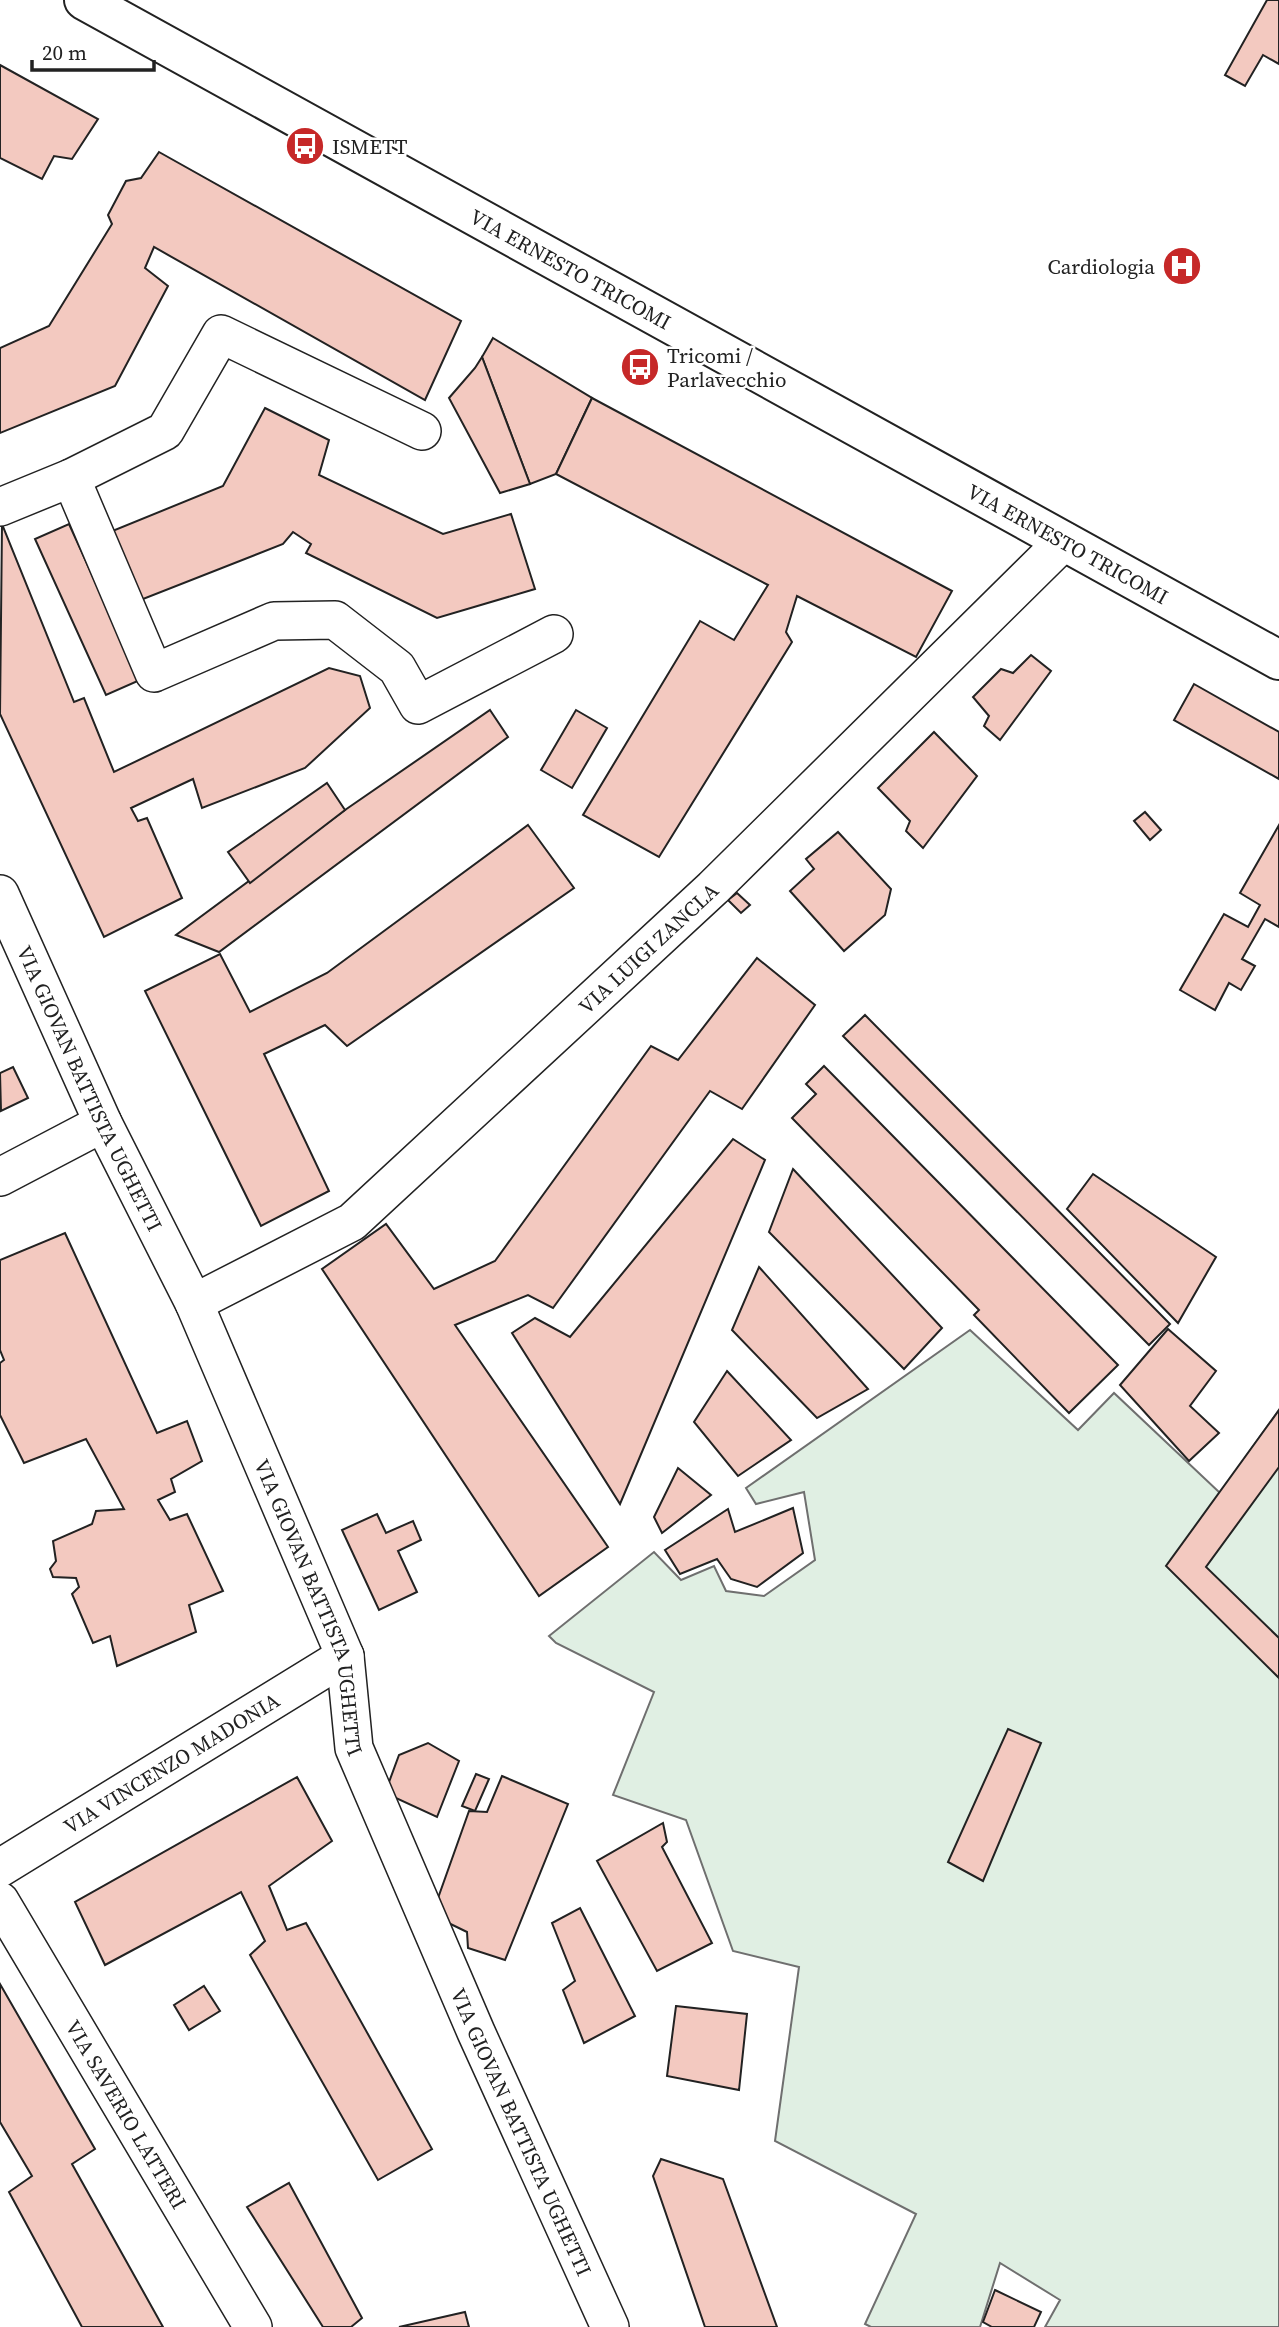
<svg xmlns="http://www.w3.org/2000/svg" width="1279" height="2327" viewBox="0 0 1279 2327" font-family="'Source Serif 4',serif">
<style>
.green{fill:#e0efe3;stroke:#6f6f6f;stroke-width:2}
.building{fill:#f3c9c0;stroke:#222;stroke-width:2}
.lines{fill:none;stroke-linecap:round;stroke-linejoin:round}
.minor-casing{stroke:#222;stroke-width:40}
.tertiary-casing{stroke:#222;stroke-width:42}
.minor{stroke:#fff;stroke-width:37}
.tertiary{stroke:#fff;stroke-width:38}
.labels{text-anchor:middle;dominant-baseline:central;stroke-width:5;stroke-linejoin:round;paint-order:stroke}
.poi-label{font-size:21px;fill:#222;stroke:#fff;text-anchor:start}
.street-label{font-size:21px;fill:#222;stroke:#fff}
</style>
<rect width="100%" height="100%" fill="#fff"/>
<path class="green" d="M970 1330 1078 1430 1114 1393 1220 1493 1279 1410V2327H1045L1060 2300 1000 2263 980 2327H871L865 2324 916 2214 775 2141 799 1967 733 1951 686 1820 613 1795 654 1692 556 1643 549 1636 654 1552 681 1580 714 1566 726 1591 764 1596 815 1560 804 1492 756 1504 746 1488Z"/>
<g class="building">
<path d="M1267 0H1279V64L1263 55 1245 86 1225 75Z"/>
<path d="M0 65 98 119 72 159 54 156 42 179 0 158Z"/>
<path d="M159 152 461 321 425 400 154 247 145 268 168 286 115 386 0 433V348L49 326 112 224 108 215 126 181 141 178Z"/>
<path d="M493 338 592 398 556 474 530 484 482 357Z"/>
<path d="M482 357 530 484 500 493 449 398 475 368Z"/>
<path d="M592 398 952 591 916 657 797 596 786 632 792 642 659 857 583 815 700 621 734 640 768 585 556 474Z"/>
<path d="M265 408 329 440 319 475 443 534 511 514 535 589 437 618 306 553 311 544 293 532 283 544 138 601 105 534 223 486Z"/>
<path d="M2 524 74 702 84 698 114 772 329 668 360 676 370 708 305 768 202 808 193 779 131 808 138 821 147 818 182 898 104 937 0 714Z"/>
<path d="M69 524 140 680 106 695 35 539Z"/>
<path d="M1031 655 1051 671 1000 740 984 726 989 716 973 697 1001 669 1013 673Z"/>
<path d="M1194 684 1279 732V779L1174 720Z"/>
<path d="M490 710 508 737 219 952 176 935 345 810Z"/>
<path d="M576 710 607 728 572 788 541 770Z"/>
<path d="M934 732 977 776 923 848 906 831 910 821 878 788Z"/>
<path d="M327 783 345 810 250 883 228 852Z"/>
<path d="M1145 812 1161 830 1150 840 1134 821Z"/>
<path d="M528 825 574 888 347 1046 325 1025 264 1054 329 1191 261 1226 145 991 220 954 250 1012 327 973Z"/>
<path d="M1279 825V927L1265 919 1242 959 1255 966 1241 990 1229 983 1215 1010 1180 990 1224 914 1248 927 1260 905 1240 893Z"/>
<path d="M838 832 891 889 885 915 844 951 790 891 814 869 806 859Z"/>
<path d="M737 893 750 905 741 913 728 900Z"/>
<path d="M757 958 815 1005 742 1109 710 1091 553 1308 528 1295 455 1325 608 1547 539 1596 322 1269 386 1224 434 1289 495 1261 651 1046 678 1060Z"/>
<path d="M865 1015 1170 1324 1149 1345 843 1036Z"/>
<path d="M824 1066 1118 1365 1069 1413 974 1315 979 1310 792 1118 816 1094 806 1084Z"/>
<path d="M13 1067 28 1098 1 1111 0 1073Z"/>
<path d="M733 1139 765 1160 620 1504 512 1333 535 1318 570 1337Z"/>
<path d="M793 1169 942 1328 904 1369 769 1232Z"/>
<path d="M1093 1174 1216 1257 1178 1323 1067 1209Z"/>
<path d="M65 1233 157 1433 187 1421 202 1461 171 1479 175 1492 158 1500 170 1520 187 1514 223 1591 189 1605 196 1632 117 1666 110 1636 93 1643 72 1594 79 1587 76 1578 53 1577 50 1569 56 1561 53 1541 92 1524 96 1511 124 1509 86 1439 24 1463 0 1415V1363L4 1360 0 1350V1260Z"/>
<path d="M759 1267 868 1389 817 1418 732 1330Z"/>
<path d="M1168 1329 1216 1371 1190 1406 1219 1433 1189 1461 1120 1385Z"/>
<path d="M727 1371 791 1440 738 1476 694 1422Z"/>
<path d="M1279 1410V1467L1206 1567 1279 1638V1678L1166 1566Z"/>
<path d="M678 1468 711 1495 662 1533 654 1517Z"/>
<path d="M793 1508 803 1553 757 1587 731 1579 717 1559 680 1574 665 1550 728 1509 735 1532Z"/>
<path d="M377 1514 386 1533 413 1521 421 1540 398 1551 417 1592 379 1610 342 1530Z"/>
<path d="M1008 1729 1041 1743 983 1881 948 1862Z"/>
<path d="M428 1743 459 1761 437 1817 385 1793 399 1755Z"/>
<path d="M476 1774 489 1779 475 1811 462 1806Z"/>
<path d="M502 1776 568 1804 505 1960 468 1948 467 1932 432 1915 469 1811 487 1812Z"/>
<path d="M297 1777 332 1841 269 1886 287 1930 306 1923 432 2149 378 2180 250 1955 265 1941 241 1892 105 1965 75 1902Z"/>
<path d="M663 1823 667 1842 662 1847 712 1943 657 1971 597 1861Z"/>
<path d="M580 1908 635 2016 584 2043 563 1990 575 1981 552 1923Z"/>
<path d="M0 1984 95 2149 72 2164 163 2327H82L9 2192 32 2176 0 2122Z"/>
<path d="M204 1986 220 2011 189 2030 174 2005Z"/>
<path d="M676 2006 747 2014 739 2090 667 2076Z"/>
<path d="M661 2159 723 2179 777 2327H705L653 2176Z"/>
<path d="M289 2183 362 2318 351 2327H323L247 2207Z"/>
<path d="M995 2290 1041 2312 1034 2327H992L983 2322Z"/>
<path d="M465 2312 469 2327H399Z"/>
</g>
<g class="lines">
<g class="minor-casing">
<g id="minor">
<path d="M71 478 154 673 274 621 335 620 397 668 418 705 554 634"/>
<path d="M0 507 71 478 165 431 221 334 422 431"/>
<path id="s1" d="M0 894 103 1123 194 1303 345 1656 354 1748 476 2032 610 2327"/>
<path d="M0 1177 103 1123"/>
<path id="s2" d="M194 1303 352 1222 713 888 1064 541"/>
<path id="s3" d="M0 1868 345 1656"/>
<path id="s4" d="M0 1901 253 2327"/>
</g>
</g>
<g class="tertiary-casing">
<g id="tertiary">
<path id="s5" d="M84 0 1279 660"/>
</g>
</g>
<use href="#minor" class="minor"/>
<use href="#tertiary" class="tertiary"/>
</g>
<defs>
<g id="bus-disc" transform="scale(2.0125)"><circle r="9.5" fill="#c62828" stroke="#fff"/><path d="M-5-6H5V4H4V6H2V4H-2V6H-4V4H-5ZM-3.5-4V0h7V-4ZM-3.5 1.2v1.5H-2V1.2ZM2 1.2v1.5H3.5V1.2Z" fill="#fff"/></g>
<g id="hospital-disc" transform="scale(2.0125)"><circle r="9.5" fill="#c62828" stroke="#fff"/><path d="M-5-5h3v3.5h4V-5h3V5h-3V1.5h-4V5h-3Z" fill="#fff"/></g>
</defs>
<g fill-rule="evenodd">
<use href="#bus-disc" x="305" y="146"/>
<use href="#hospital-disc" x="1182" y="266"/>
<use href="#bus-disc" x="640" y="367"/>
</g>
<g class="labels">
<g class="poi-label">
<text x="332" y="146">ISMETT</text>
<text x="1155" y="266" text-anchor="end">Cardiologia</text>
<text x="667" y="355">Tricomi /<tspan x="667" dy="24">Parlavecchio</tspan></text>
</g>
<g class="street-label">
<text stroke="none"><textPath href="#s5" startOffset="556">VIA ERNESTO TRICOMI</textPath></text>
<text stroke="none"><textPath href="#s5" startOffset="1124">VIA ERNESTO TRICOMI</textPath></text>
<text stroke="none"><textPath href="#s2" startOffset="581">VIA LUIGI ZANCLA</textPath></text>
<text stroke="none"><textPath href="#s1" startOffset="214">VIA GIOVAN BATTISTA UGHETTI</textPath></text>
<text stroke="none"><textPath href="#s1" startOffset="780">VIA GIOVAN BATTISTA UGHETTI</textPath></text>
<text stroke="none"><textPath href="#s3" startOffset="201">VIA VINCENZO MADONIA</textPath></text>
<text stroke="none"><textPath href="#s4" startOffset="248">VIA SAVERIO LATTERI</textPath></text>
<text stroke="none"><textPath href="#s1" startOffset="1348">VIA GIOVAN BATTISTA UGHETTI</textPath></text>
</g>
</g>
<path d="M32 60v10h122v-10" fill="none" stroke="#222222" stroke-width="3.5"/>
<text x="42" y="60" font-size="21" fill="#222222" stroke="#ffffff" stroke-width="5" paint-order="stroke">20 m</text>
</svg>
